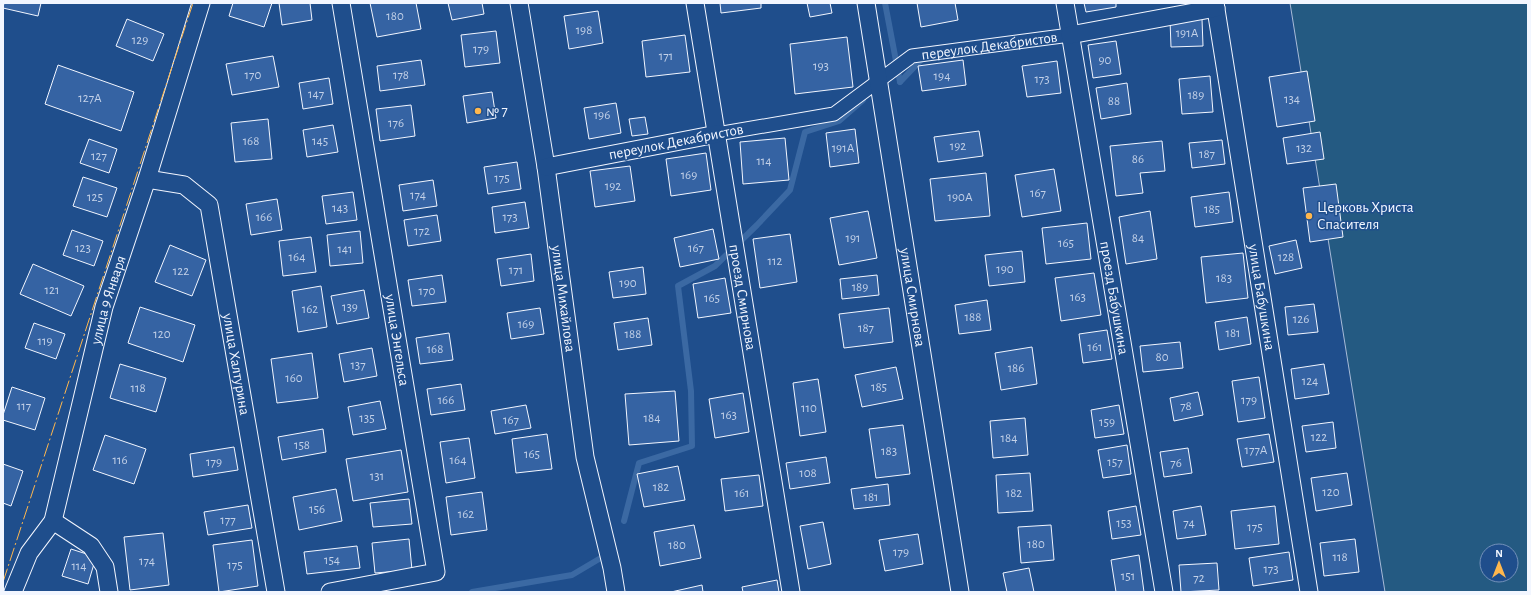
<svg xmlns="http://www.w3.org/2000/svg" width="1531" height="595" viewBox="0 0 1531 595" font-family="'Alegreya Sans',sans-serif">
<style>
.green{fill:#245a82;stroke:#a8bbd7;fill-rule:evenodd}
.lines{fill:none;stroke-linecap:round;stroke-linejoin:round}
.stream{stroke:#3b69a3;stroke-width:6}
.building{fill:#3563a3;stroke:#f2f6ff}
.pedestrian-casing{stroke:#f2f6ff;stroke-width:15}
.minor-casing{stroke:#f2f6ff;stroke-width:19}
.pedestrian{stroke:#1f4e8c;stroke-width:13}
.minor{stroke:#1f4e8c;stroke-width:17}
.power{stroke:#ffb74d;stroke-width:1;stroke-dasharray:14 3 2 3;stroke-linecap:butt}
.poi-dot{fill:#ffb74d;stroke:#1f4e8c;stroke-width:1.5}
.labels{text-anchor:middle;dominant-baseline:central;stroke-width:3;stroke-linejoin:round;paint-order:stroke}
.number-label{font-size:13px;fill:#c3d1e8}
.street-label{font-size:15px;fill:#f2f6ff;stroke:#1f4e8c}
.poi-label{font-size:15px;fill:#f2f6ff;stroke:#1f4e8c;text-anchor:start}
</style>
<rect width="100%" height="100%" fill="#1f4e8c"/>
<path class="green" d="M1290 3H1528V592H1385ZM1487 551H1511V575H1487Z"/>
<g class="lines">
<g class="stream">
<path d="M885 3 900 82"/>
<path d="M900 82 923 58"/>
<path d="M624 521 639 463 692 446 691 391 678 286 715 266 757 225 790 190 805 132 839 121 863 100"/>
<path d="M472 592 572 575 599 559"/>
</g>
</g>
<g class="building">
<path d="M4 3H41L38 16 3 8Z"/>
<path d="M233 3H272L264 27 229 16Z"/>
<path d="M279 3H310L312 20 282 25Z"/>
<path d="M370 3H416L421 29 377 37Z"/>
<path d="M448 3H482L484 14 452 20Z"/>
<path d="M720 3H761V8L721 13Z"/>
<path d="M807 3H830L832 13 810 17Z"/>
<path d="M917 3H955L958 20 921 27Z"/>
<path d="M1084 3H1116V7L1086 12Z"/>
<path d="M598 11 603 43 569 49 564 16Z"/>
<path d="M127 19 164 34 153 61 116 46Z"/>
<path d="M1202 19 1203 46 1171 47 1170 20Z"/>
<path d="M496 31 500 63 465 67 461 35Z"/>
<path d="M685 35 690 72 646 77 642 41Z"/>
<path d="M847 37 853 87 795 94 790 44Z"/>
<path d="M1116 41 1121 74 1093 78 1088 45Z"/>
<path d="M273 56 279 87 232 95 226 64Z"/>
<path d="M421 60 425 85 380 91 377 66Z"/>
<path d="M963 60 966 85 922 91 918 66Z"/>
<path d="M1057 61 1061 93 1027 97 1022 66Z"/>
<path d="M58 65 134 92 121 131 45 104Z"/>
<path d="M1307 71 1315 121 1277 127 1269 77Z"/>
<path d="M1210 76 1213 112 1182 114 1179 79Z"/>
<path d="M329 78 333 104 303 109 299 83Z"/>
<path d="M1127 83 1131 114 1101 119 1096 88Z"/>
<path d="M492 92 496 118 467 123 463 96Z"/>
<path d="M616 103 621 133 589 139 584 108Z"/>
<path d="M411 105 415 136 380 141 376 109Z"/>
<path d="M645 117 648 134 632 136 629 119Z"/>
<path d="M268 119 272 159 235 162 231 123Z"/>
<path d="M333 125 338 152 307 157 303 130Z"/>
<path d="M855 129 859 163 830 167 826 133Z"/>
<path d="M979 131 983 156 938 162 934 137Z"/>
<path d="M1320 132 1324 159 1287 164 1283 138Z"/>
<path d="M785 138 789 180 743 184 740 142Z"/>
<path d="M89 139 117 149 109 173 80 163Z"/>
<path d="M1222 140 1225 164 1192 168 1189 143Z"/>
<path d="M1162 141 1165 171 1140 173 1143 193 1116 196 1110 146Z"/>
<path d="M706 153 711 190 671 196 666 159Z"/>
<path d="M517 162 521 189 488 194 484 167Z"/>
<path d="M630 166 635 201 595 207 590 171Z"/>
<path d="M1054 169 1061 211 1022 217 1015 175Z"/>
<path d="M986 173 990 216 935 221 930 179Z"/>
<path d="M83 177 117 188 107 217 73 206Z"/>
<path d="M433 180 437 206 403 211 399 185Z"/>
<path d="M1336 184 1343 237 1310 242 1303 188Z"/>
<path d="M353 192 357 220 326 224 322 196Z"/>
<path d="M1229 192 1233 222 1195 227 1191 197Z"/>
<path d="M277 199 282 230 251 235 246 204Z"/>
<path d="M525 202 529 228 495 233 492 207Z"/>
<path d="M868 211 877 258 839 265 830 218Z"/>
<path d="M1150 211 1157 259 1126 264 1119 217Z"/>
<path d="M437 215 441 241 408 246 404 220Z"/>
<path d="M1087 223 1091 259 1046 264 1042 228Z"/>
<path d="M713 229 719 259 680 267 674 238Z"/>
<path d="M72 230 103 241 94 266 63 255Z"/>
<path d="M360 231 363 263 330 266 327 235Z"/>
<path d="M790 234 797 282 760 288 753 239Z"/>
<path d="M311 237 316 272 283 276 279 241Z"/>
<path d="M1296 240 1302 268 1275 274 1269 246Z"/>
<path d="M170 245 206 260 192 296 155 282Z"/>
<path d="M1022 251 1025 282 989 286 985 255Z"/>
<path d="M1243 253 1248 298 1206 303 1201 257Z"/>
<path d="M531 254 534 281 501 286 497 259Z"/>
<path d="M33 264 84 286 71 316 20 294Z"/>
<path d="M643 267 646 294 613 298 609 272Z"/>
<path d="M1094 273 1101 315 1061 321 1055 278Z"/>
<path d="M442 275 446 302 412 306 408 280Z"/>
<path d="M877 275 879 295 842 299 840 279Z"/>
<path d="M725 278 731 313 698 318 693 284Z"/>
<path d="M321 286 327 327 298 332 292 291Z"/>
<path d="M364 290 369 318 337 324 331 296Z"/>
<path d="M987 300 991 330 959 334 955 305Z"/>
<path d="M1314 304 1318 332 1288 335 1285 307Z"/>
<path d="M140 307 195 325 183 362 128 343Z"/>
<path d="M540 308 544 334 511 339 507 313Z"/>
<path d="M889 308 893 342 844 348 839 314Z"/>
<path d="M1247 317 1251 344 1219 350 1215 322Z"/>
<path d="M648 318 652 345 618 350 614 323Z"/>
<path d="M34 323 65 334 56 359 25 348Z"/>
<path d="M1107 330 1112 359 1083 363 1079 334Z"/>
<path d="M449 333 453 360 420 364 416 338Z"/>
<path d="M1180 342 1183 368 1143 372 1140 346Z"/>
<path d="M1032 347 1037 384 1001 390 995 353Z"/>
<path d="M372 348 377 376 344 382 339 354Z"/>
<path d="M312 353 318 398 277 403 271 359Z"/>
<path d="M120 364 166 378 156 412 110 398Z"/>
<path d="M1324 364 1329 394 1295 399 1291 369Z"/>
<path d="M896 367 903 399 862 407 855 375Z"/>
<path d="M1259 377 1265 418 1238 422 1232 381Z"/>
<path d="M818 379 826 432 800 436 793 383Z"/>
<path d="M461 384 465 410 431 415 427 389Z"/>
<path d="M12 387 45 398 35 430 3 420V415Z"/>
<path d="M675 391 679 441 629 445 625 394Z"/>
<path d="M1198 392 1203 415 1174 421 1170 398Z"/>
<path d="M743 393 749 432 715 438 709 399Z"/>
<path d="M380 401 386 429 353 435 348 407Z"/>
<path d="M526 405 531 428 495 434 491 411Z"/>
<path d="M1119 405 1124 434 1095 438 1091 410Z"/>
<path d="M1025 418 1028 455 993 458 990 421Z"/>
<path d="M1333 422 1336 448 1306 452 1302 426Z"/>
<path d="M903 425 910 474 876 478 869 429Z"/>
<path d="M323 429 326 452 282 460 278 437Z"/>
<path d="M547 434 552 469 516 473 512 439Z"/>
<path d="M1269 434 1274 462 1242 467 1237 439Z"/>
<path d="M105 435 146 449 134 484 93 470Z"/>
<path d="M469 438 475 478 446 483 440 442Z"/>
<path d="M1127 445 1131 474 1103 478 1098 450Z"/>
<path d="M234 447 238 470 193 477 190 454Z"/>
<path d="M1188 448 1192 473 1164 477 1160 452Z"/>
<path d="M401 450 408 492 353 501 346 459Z"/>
<path d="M826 457 830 483 790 489 786 463Z"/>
<path d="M3 464 23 471 11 506 3 503Z"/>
<path d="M678 466 685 500 644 507 637 474Z"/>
<path d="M1030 473 1033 511 998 513 996 475Z"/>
<path d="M1347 473 1352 505 1316 511 1311 478Z"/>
<path d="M759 475 763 506 725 511 721 479Z"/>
<path d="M888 484 890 505 854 509 851 489Z"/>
<path d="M336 489 342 521 299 530 293 497Z"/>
<path d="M482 492 487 530 451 535 446 497Z"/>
<path d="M409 499 412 524 373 527 370 503Z"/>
<path d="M248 505 252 528 208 535 204 512Z"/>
<path d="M1136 506 1141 535 1112 539 1108 511Z"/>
<path d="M1201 506 1206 535 1177 539 1173 511Z"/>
<path d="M1275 506 1279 544 1235 549 1231 511Z"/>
<path d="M823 522 831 564 808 569 800 526Z"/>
<path d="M694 525 701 558 660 566 654 532Z"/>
<path d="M1051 525 1054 560 1021 563 1018 527Z"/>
<path d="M163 533 169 585 130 590 124 537Z"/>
<path d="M918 534 923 564 885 571 879 540Z"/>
<path d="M409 539 412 570 375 573 372 543Z"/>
<path d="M1355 539 1359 572 1324 576 1320 543Z"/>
<path d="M252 540 258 586 219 592 213 545Z"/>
<path d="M357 546 360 568 307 574 304 552Z"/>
<path d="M71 549 96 557 88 584 62 576Z"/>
<path d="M1289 552 1293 580 1253 586 1249 558Z"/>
<path d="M1139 555 1144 592H1116L1111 560Z"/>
<path d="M1217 563 1219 590 1181 592 1179 565Z"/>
<path d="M1029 568 1034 592H1007L1003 573Z"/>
<path d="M777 580 779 592H743L742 587Z"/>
<path d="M702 585 703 592H671Z"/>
</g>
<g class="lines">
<g class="pedestrian-casing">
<g id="pedestrian">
<path id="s1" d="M717 134 834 114 912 56 1070 35"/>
</g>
</g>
<g class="minor-casing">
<g id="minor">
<path id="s2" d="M519 3 546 167 585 457 612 568 616 592"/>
<path id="s3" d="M695 3 791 592"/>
<path id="s4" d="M866 3 960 592"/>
<path id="s5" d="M1065 3 1164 592"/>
<path id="s6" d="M1215 3 1309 592"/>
<path d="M1070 35 1216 8"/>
<path d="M546 167 717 134"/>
<path id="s7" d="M147 179 184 185 209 205 276 592"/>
<path d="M53 521 91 546 105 567 109 592"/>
<path id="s8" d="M13 592 29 553 53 521 104 307 147 179 201 3"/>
<path d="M330 592 436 572 341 3"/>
</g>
</g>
<use href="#pedestrian" class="pedestrian"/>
<use href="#minor" class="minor"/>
<path class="power" d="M3 582 193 3"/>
</g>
<g class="poi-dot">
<circle cx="478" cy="111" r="4"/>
<circle cx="1309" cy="216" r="4"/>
</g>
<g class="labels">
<g class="number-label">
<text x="395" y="16">180</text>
<text x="584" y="30">198</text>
<text x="1187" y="33">191А</text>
<text x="140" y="40">129</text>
<text x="481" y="49">179</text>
<text x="666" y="56">171</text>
<text x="1105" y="60">90</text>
<text x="821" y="66">193</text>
<text x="253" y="75">170</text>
<text x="401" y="75">178</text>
<text x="942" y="76">194</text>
<text x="1042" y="79">173</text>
<text x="316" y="94">147</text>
<text x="1196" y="95">189</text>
<text x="90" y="98">127А</text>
<text x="1292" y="99">134</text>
<text x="1114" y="101">88</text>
<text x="602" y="115">196</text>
<text x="396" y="123">176</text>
<text x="251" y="141">168</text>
<text x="320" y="141">145</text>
<text x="958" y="146">192</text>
<text x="843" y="148">191А</text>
<text x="1304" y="148">132</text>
<text x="1207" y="154">187</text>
<text x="99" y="156">127</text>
<text x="1138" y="159">86</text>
<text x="764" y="161">114</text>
<text x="689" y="175">169</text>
<text x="502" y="178">175</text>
<text x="613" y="186">192</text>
<text x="1038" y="193">167</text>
<text x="418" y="195">174</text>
<text x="95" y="197">125</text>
<text x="960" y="197">190А</text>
<text x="340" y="208">143</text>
<text x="1212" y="209">185</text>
<text x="264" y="217">166</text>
<text x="510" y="217">173</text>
<text x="422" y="231">172</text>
<text x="853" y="238">191</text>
<text x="1138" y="238">84</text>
<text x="1066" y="243">165</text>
<text x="83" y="248">123</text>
<text x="696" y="248">167</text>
<text x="345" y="249">141</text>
<text x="297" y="257">164</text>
<text x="1286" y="257">128</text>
<text x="775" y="261">112</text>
<text x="1005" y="269">190</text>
<text x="516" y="270">171</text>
<text x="181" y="271">122</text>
<text x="1224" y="278">183</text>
<text x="628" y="283">190</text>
<text x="860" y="287">189</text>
<text x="52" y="290">121</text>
<text x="427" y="291">170</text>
<text x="1078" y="297">163</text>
<text x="712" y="298">165</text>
<text x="350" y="307">139</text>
<text x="310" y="309">162</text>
<text x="973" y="317">188</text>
<text x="1301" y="319">126</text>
<text x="526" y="324">169</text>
<text x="866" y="328">187</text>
<text x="1233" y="333">181</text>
<text x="162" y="334">120</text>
<text x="633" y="334">188</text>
<text x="45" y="341">119</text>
<text x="1095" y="347">161</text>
<text x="435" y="349">168</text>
<text x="1162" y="357">80</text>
<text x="358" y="365">137</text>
<text x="1016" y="368">186</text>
<text x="294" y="378">160</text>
<text x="1310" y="381">124</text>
<text x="879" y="387">185</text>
<text x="138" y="388">118</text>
<text x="446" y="400">166</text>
<text x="1249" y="400">179</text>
<text x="24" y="406">117</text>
<text x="1186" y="406">78</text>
<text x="809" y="408">110</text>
<text x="729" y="415">163</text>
<text x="367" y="418">135</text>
<text x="652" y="418">184</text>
<text x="511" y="420">167</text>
<text x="1107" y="422">159</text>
<text x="1319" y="437">122</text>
<text x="1009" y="438">184</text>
<text x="302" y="445">158</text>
<text x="1256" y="450">177А</text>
<text x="889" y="451">183</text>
<text x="532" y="454">165</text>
<text x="120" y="460">116</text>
<text x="458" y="460">164</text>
<text x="214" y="462">179</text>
<text x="1115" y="462">157</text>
<text x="1176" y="463">76</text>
<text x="808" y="473">108</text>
<text x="377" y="476">131</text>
<text x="661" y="487">182</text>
<text x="1331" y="492">120</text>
<text x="742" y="493">161</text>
<text x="1014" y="493">182</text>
<text x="871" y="497">181</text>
<text x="317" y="509">156</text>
<text x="466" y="514">162</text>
<text x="228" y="520">177</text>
<text x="1124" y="523">153</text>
<text x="1189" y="523">74</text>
<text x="1255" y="527">175</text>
<text x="1036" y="544">180</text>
<text x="677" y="545">180</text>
<text x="901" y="552">179</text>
<text x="1340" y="557">118</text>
<text x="332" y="560">154</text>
<text x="147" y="561">174</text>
<text x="235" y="565">175</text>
<text x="79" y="566">114</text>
<text x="1271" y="569">173</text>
<text x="1128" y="576">151</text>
<text x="1199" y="578">72</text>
</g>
<g class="street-label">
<text stroke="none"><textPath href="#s1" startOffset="294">переулок Декабристов</textPath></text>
<text transform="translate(676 142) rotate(-11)">переулок Декабристов</text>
<text stroke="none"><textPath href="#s6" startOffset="298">улица Бабушкина</textPath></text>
<text stroke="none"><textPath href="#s2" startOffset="299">улица Михайлова</textPath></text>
<text stroke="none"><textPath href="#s3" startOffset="298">проезд Смирнова</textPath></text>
<text stroke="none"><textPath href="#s4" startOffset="298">улица Смирнова</textPath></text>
<text stroke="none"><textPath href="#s5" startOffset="299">проезд Бабушкина</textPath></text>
<text stroke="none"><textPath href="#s8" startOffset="310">улица 9 Января</textPath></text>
<text transform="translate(397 340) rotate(81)">улица Энгельса</text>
<text stroke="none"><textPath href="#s7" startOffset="231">улица Халтурина</textPath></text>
</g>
<g class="poi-label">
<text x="486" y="111">№ 7</text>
<text x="1317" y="207">Церковь Христа<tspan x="1317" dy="17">Спасителя</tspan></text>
</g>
</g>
<rect width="1531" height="595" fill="none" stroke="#f2f6ff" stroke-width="8"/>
<g transform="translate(1499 563)"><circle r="19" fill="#1f4e8c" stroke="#7391ba"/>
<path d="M0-3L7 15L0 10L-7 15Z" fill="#ffb74d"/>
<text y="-6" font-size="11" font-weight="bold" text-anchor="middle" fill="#f2f6ff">N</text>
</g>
</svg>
